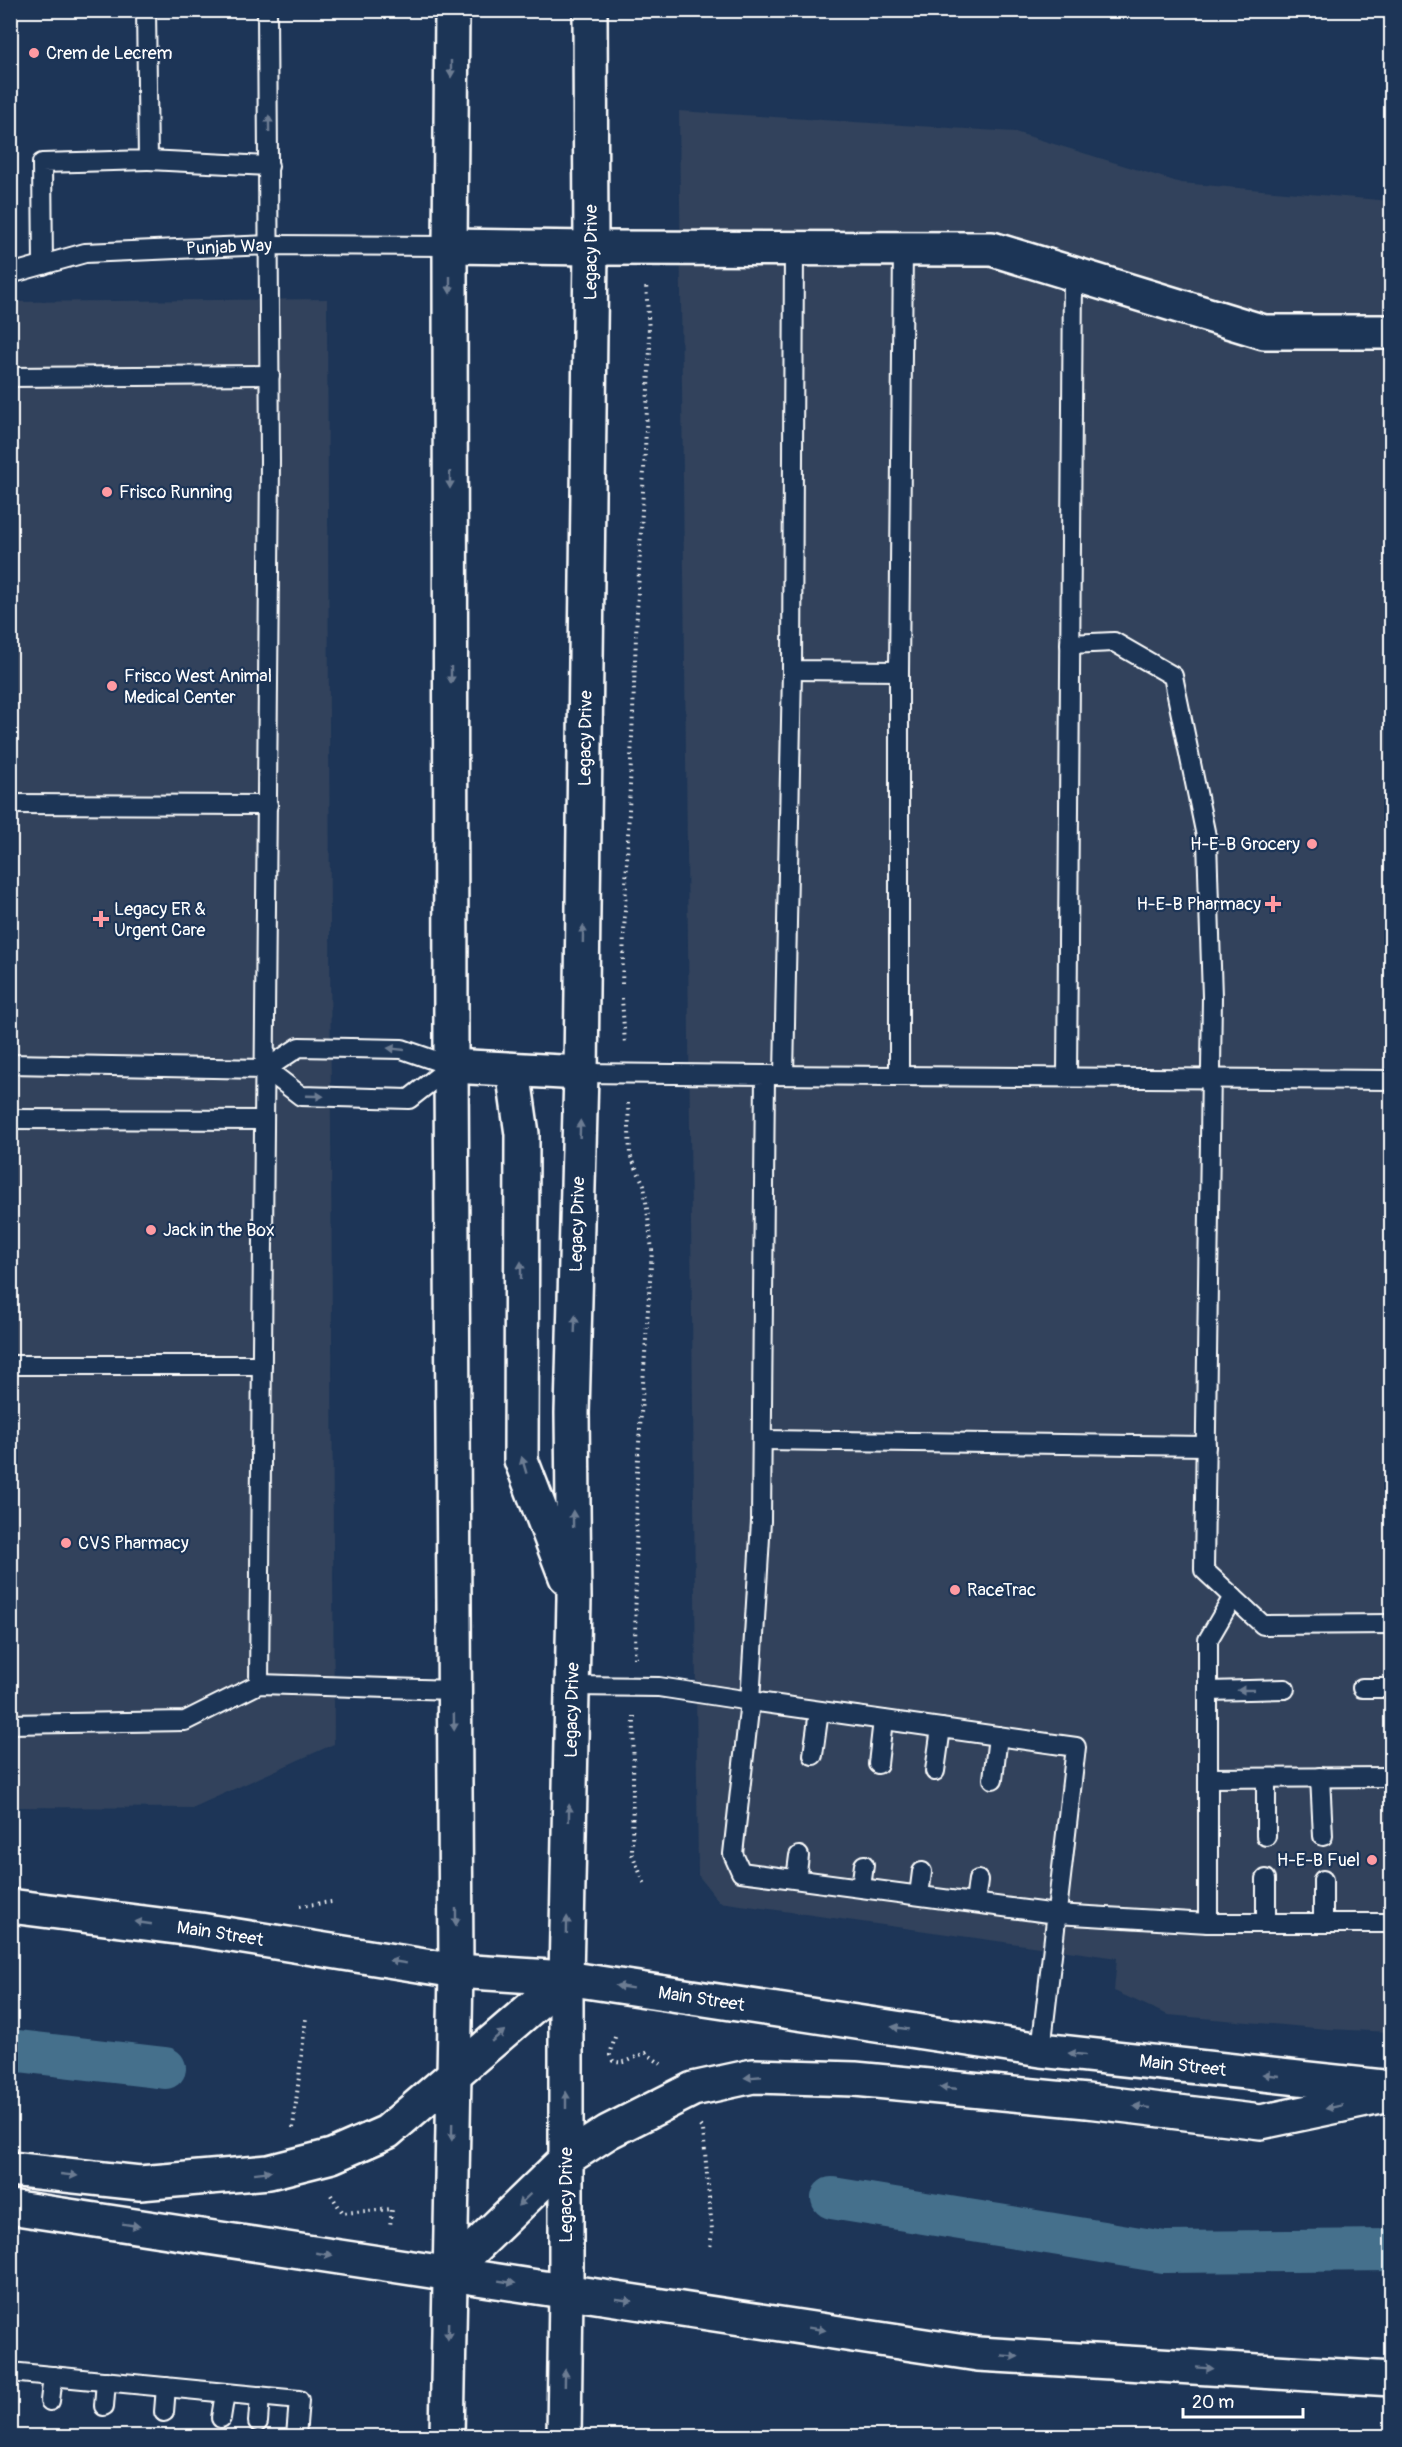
<svg xmlns="http://www.w3.org/2000/svg" width="1402" height="2447" viewBox="0 0 1402 2447" font-family="Pangolin,sans-serif">
<style>
.built{fill:#30425c}
.lines{fill:none;stroke-linecap:round;stroke-linejoin:round}
.canal{stroke:#45708c;stroke-width:42}
.service-casing{stroke:#fff;stroke-width:22}
.minor-casing{stroke:#fff;stroke-width:38}
.secondary-casing{stroke:#fff;stroke-width:38}
.path{stroke:#fff;stroke-width:4;stroke-dasharray:1.5 4.5;stroke-linecap:butt}
.service{stroke:#1d3557;stroke-width:18}
.minor{stroke:#1d3557;stroke-width:33}
.secondary{stroke:#1d3557;stroke-width:33}
.oneway{fill:#6c7c92}
.poi-dot{fill:#ff9aa2;stroke:#1d3557;stroke-width:2}
.labels{text-anchor:middle;dominant-baseline:central;stroke-width:4.5;stroke-linejoin:round;paint-order:stroke}
.poi-label{font-size:18px;fill:#fff;stroke:#1d3557;text-anchor:start}
.street-label{font-size:18px;fill:#fff;stroke:#1d3557}
</style>
<rect width="100%" height="100%" fill="#1d3557"/>
<filter id="ink" filterUnits="userSpaceOnUse"><feTurbulence type="fractalNoise" baseFrequency=".0167" numOctaves="2"/><feDisplacementMap in="SourceGraphic" scale="12" xChannelSelector="R" yChannelSelector="G"/><feConvolveMatrix kernelMatrix="1 2 1 2 8 2 1 2 1" color-interpolation-filters="sRGB"/></filter>
<g filter="url(#ink)">
<g class="built">
<path d="M679 111 1015 132 1181 183 1391 201V2032L1327 2029 1168 2015 1114 1991 1117 1958 719 1902 698 1875Z"/>
<path d="M327 299 334 1744 192 1808 11 1807 10 302Z"/>
</g>
<g class="lines">
<g class="canal">
<path d="M10 2050 165 2068"/>
<path d="M832 2198 1164 2252 1392 2250"/>
</g>
<g class="service-casing">
<g id="service">
<path d="M148 160 269 166"/>
<path d="M794 248 792 670 899 671 903 248"/>
<path d="M43 265 42 163 148 160 146 10"/>
<path id="s1" d="M10 274 85 253 270 245 450 246"/>
<path d="M10 377 270 375"/>
<path d="M1070 644 1114 642 1173 676 1207 841 1212 997 1204 1570 1263 1625 1392 1624"/>
<path d="M899 671V1076"/>
<path d="M10 804 268 805"/>
<path d="M10 1064 266 1069 299 1047 402 1049 451 1066"/>
<path d="M266 1069 301 1096 409 1099 451 1066"/>
<path d="M581 1073 765 1075 761 1521 750 1701 1076 1747 1041 2050"/>
<path d="M765 1075 1392 1080"/>
<path d="M784 1075 792 670"/>
<path d="M1067 1077 1073 274"/>
<path d="M10 1119 264 1120"/>
<path d="M10 1365H262"/>
<path d="M762 1440 1206 1446"/>
<path d="M1233 1597 1208 1640V1923H1392"/>
<path d="M259 1684 270 461 267 10"/>
<path d="M572 1686 659 1687 750 1701 733 1854 741 1872 1056 1914 1208 1923"/>
<path d="M1362 1688H1392"/>
<path d="M1208 1691 1285 1689"/>
<path d="M10 1724 185 1721 259 1684 453 1690"/>
<path d="M813 1755 819 1711"/>
<path d="M878 1764 883 1720"/>
<path d="M935 1771 941 1728"/>
<path d="M1320 1777 1323 1836"/>
<path d="M1208 1778 1392 1777"/>
<path d="M1266 1778V1836"/>
<path d="M993 1779 998 1736"/>
<path d="M796 1879 799 1856"/>
<path d="M1266 1879V1923"/>
<path d="M1323 1880V1923"/>
<path d="M861 1887 864 1865"/>
<path d="M919 1895 922 1872"/>
<path d="M975 1903 978 1880"/>
<path d="M10 2372 299 2400 296 2436"/>
<path d="M50 2401 53 2376"/>
<path d="M104 2406 106 2381"/>
<path d="M164 2412 166 2387"/>
<path d="M221 2418 225 2393"/>
<path d="M258 2422 260 2396"/>
</g>
</g>
<g class="minor-casing">
<path id="minor" d="M591 248 992 249 1264 332H1392"/>
</g>
<g class="secondary-casing">
<g id="secondary">
<path d="M450 246 591 248"/>
<path d="M451 1066 581 1073"/>
<path d="M513 1070 522 1134 521 1460 566 1577"/>
<path id="s2" d="M10 1906 200 1930 456 1971 566 1978 1041 2050 1392 2088"/>
<path d="M10 2169 140 2183 269 2172 332 2156 387 2132 566 1978"/>
<path d="M10 2207 978 2354 1392 2379"/>
<path d="M449 2273 566 2159 608 2132 693 2089 753 2076 855 2079 1087 2101 1261 2122 1385 2096"/>
<path d="M447 2436 456 1971 451 1066 450 246 452 10"/>
<path id="s3" d="M564 2436 566 2291V1978L574 1598 572 1413 581 1073 591 248 590 10"/>
</g>
</g>
<g class="path">
<path d="M622 984 637 612 650 348 646 284"/>
<path d="M622 998 625 1044"/>
<path d="M628 1103 630 1155 644 1185 652 1250 637 1473 635 1658"/>
<path d="M634 1716 632 1854 646 1887"/>
<path d="M300 1906 332 1902"/>
<path d="M615 2037 610 2055 613 2061C627 2066 633 2056 646 2053L661 2064"/>
<path d="M700 2126 703 2130 712 2230 710 2250"/>
<path d="M293 2128 306 2017"/>
<path d="M331 2195 343 2213 392 2209 390 2226"/>
</g>
<use href="#service" class="service"/>
<use href="#minor" class="minor"/>
<use href="#secondary" class="secondary"/>
</g>
<defs><path id="oneway-solid" d="M-6-.8H1V-3.2L6.5 0L1 3.2V.8H-6Z" transform="scale(1.5)"/></defs>
<g class="oneway">
<use href="#oneway-solid" transform="translate(451 69) rotate(90)"/>
<use href="#oneway-solid" transform="translate(269 124) rotate(-91)"/>
<use href="#oneway-solid" transform="translate(450 285) rotate(90)"/>
<use href="#oneway-solid" transform="translate(450 480) rotate(90)"/>
<use href="#oneway-solid" transform="translate(451 675) rotate(90)"/>
<use href="#oneway-solid" transform="translate(583 934) rotate(-89)"/>
<use href="#oneway-solid" transform="translate(396 1049) rotate(-174)"/>
<use href="#oneway-solid" transform="translate(315 1096) rotate(2)"/>
<use href="#oneway-solid" transform="translate(580 1129) rotate(-88)"/>
<use href="#oneway-solid" transform="translate(521 1270) rotate(-90)"/>
<use href="#oneway-solid" transform="translate(575 1324) rotate(-88)"/>
<use href="#oneway-solid" transform="translate(524 1465) rotate(-106)"/>
<use href="#oneway-solid" transform="translate(573 1519) rotate(-91)"/>
<use href="#oneway-solid" transform="translate(1246 1690) rotate(179)"/>
<use href="#oneway-solid" transform="translate(454 1722) rotate(89)"/>
<use href="#oneway-solid" transform="translate(569 1813) rotate(-89)"/>
<use href="#oneway-solid" transform="translate(456 1917) rotate(90)"/>
<use href="#oneway-solid" transform="translate(143 1923) rotate(-172)"/>
<use href="#oneway-solid" transform="translate(567 1925) rotate(-89)"/>
<use href="#oneway-solid" transform="translate(398 1962) rotate(-171)"/>
<use href="#oneway-solid" transform="translate(624 1987) rotate(-171)"/>
<use href="#oneway-solid" transform="translate(900 2028) rotate(-171)"/>
<use href="#oneway-solid" transform="translate(498 2036) rotate(-40)"/>
<use href="#oneway-solid" transform="translate(1077 2054) rotate(-174)"/>
<use href="#oneway-solid" transform="translate(1271 2075) rotate(-174)"/>
<use href="#oneway-solid" transform="translate(753 2077) rotate(175)"/>
<use href="#oneway-solid" transform="translate(948 2088) rotate(-175)"/>
<use href="#oneway-solid" transform="translate(566 2100) rotate(-90)"/>
<use href="#oneway-solid" transform="translate(1142 2107) rotate(-173)"/>
<use href="#oneway-solid" transform="translate(1334 2107) rotate(168)"/>
<use href="#oneway-solid" transform="translate(452 2132) rotate(91)"/>
<use href="#oneway-solid" transform="translate(263 2172) rotate(-7)"/>
<use href="#oneway-solid" transform="translate(69 2175) rotate(6)"/>
<use href="#oneway-solid" transform="translate(524 2200) rotate(136)"/>
<use href="#oneway-solid" transform="translate(131 2225) rotate(9)"/>
<use href="#oneway-solid" transform="translate(324 2254) rotate(9)"/>
<use href="#oneway-solid" transform="translate(507 2282) rotate(9)"/>
<use href="#oneway-solid" transform="translate(624 2300) rotate(9)"/>
<use href="#oneway-solid" transform="translate(817 2329) rotate(9)"/>
<use href="#oneway-solid" transform="translate(448 2331) rotate(91)"/>
<use href="#oneway-solid" transform="translate(1010 2356) rotate(4)"/>
<use href="#oneway-solid" transform="translate(1205 2368) rotate(4)"/>
<use href="#oneway-solid" transform="translate(565 2378) rotate(-89)"/>
</g>
</g>
<g class="poi-dot">
<circle cx="34" cy="53" r="6"/>
<circle cx="107" cy="492" r="6"/>
<circle cx="112" cy="686" r="6"/>
<circle cx="1312" cy="844" r="6"/>
<path d="M1270 895h6v6h6v6h-6v6h-6v-6h-6v-6h6z"/>
<path d="M98 910h6v6h6v6h-6v6h-6v-6h-6v-6h6z"/>
<circle cx="151" cy="1230" r="6"/>
<circle cx="66" cy="1543" r="6"/>
<circle cx="955" cy="1590" r="6"/>
<circle cx="1372" cy="1860" r="6"/>
</g>
<g class="labels">
<g class="poi-label">
<text x="46" y="53">Crem de Lecrem</text>
<text x="119" y="492">Frisco Running</text>
<text x="124" y="676">Frisco West Animal<tspan x="124" dy="21">Medical Center</tspan></text>
<text x="1300" y="844" text-anchor="end">H-E-B Grocery</text>
<text x="1261" y="904" text-anchor="end">H-E-B Pharmacy</text>
<text x="114" y="909">Legacy ER &amp;<tspan x="114" dy="21">Urgent Care</tspan></text>
<text x="163" y="1230">Jack in the Box</text>
<text x="78" y="1543">CVS Pharmacy</text>
<text x="967" y="1590">RaceTrac</text>
<text x="1360" y="1860" text-anchor="end">H-E-B Fuel</text>
</g>
<g class="street-label">
<text stroke="none"><textPath href="#s1" startOffset="222">Punjab Way</textPath></text>
<text stroke="none"><textPath href="#s3" startOffset="2184">Legacy Drive</textPath></text>
<text stroke="none"><textPath href="#s3" startOffset="1698">Legacy Drive</textPath></text>
<text stroke="none"><textPath href="#s3" startOffset="1212">Legacy Drive</textPath></text>
<text stroke="none"><textPath href="#s3" startOffset="726">Legacy Drive</textPath></text>
<text stroke="none"><textPath href="#s2" startOffset="212">Main Street</textPath></text>
<text stroke="none"><textPath href="#s2" startOffset="698">Main Street</textPath></text>
<text stroke="none"><textPath href="#s2" startOffset="1184">Main Street</textPath></text>
<text transform="translate(566 2195) rotate(-90)">Legacy Drive</text>
</g>
</g>
<rect width="1402" height="2447" fill="none" stroke="#1d3557" stroke-width="36"/>
<rect x="18" y="18" width="1366" height="2411" fill="none" stroke="#fff" stroke-width="2" filter="url(#ink)"/>
<path d="M1183 2408v9h120v-9" fill="none" stroke="#ffffff" stroke-width="3"/>
<text x="1192" y="2408" font-size="18" fill="#ffffff" stroke="#1d3557" stroke-width="4.5" paint-order="stroke">20 m</text>
</svg>
